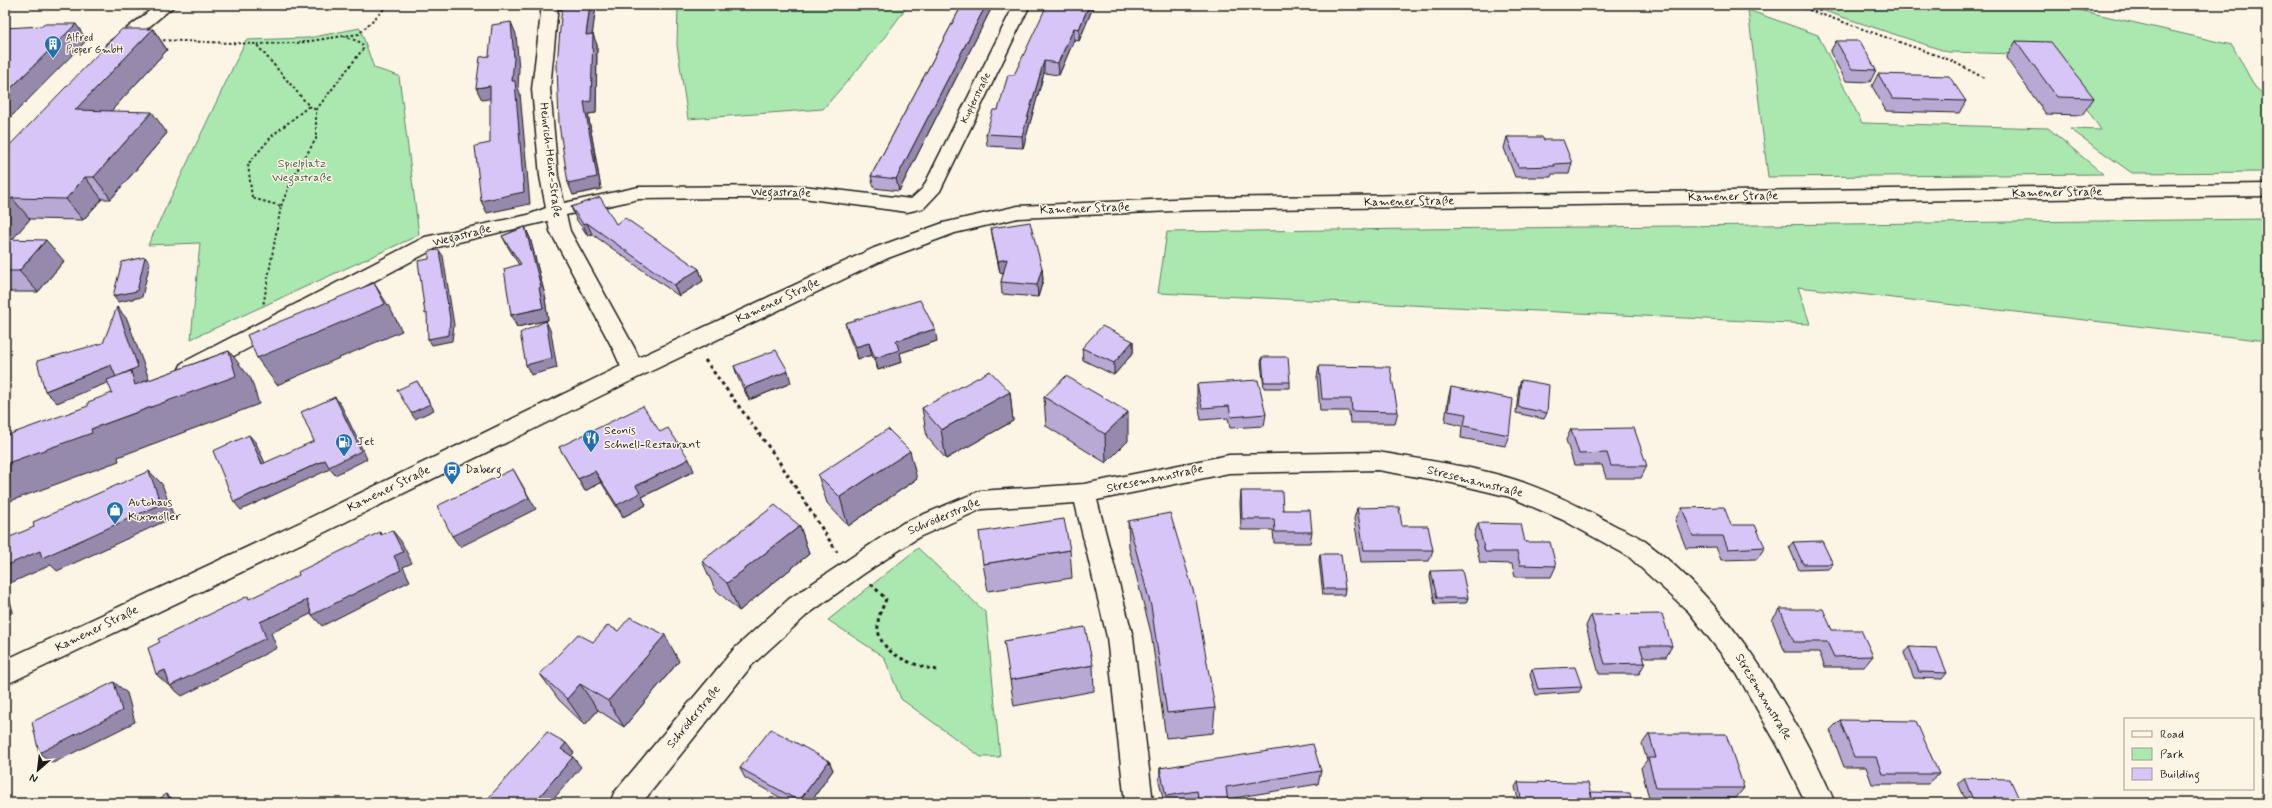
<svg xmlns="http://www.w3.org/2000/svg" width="2272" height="808" viewBox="0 0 2272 808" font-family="Mynerve,sans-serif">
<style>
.green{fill:#aae8b0;stroke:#638266}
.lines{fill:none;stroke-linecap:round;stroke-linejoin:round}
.minor-casing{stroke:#1c1c1c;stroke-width:3}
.major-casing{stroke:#1c1c1c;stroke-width:3}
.path-far1{stroke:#1c1c1c;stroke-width:2;stroke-dasharray:2.5 2.5;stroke-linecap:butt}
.path{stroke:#1c1c1c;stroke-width:3;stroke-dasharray:3.5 3.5;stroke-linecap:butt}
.minor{fill:#fcf5e5;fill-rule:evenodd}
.major{fill:#fcf5e5;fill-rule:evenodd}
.wall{fill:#b8a9d4;stroke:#1c1c1c}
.shaded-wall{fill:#968aac;stroke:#1c1c1c}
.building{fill:#d6c5f6;stroke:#1c1c1c}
.labels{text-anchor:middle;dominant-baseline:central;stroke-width:3;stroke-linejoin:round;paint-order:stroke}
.far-poi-label{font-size:10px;fill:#1c1c1c;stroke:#fcf5e5;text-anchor:start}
.far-street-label{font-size:10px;fill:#1c1c1c;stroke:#fcf5e5}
.street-label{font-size:12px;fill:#1c1c1c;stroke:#fcf5e5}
.park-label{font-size:12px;fill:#475948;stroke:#fcf5e5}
.poi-label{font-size:12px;fill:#1c1c1c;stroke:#fcf5e5;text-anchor:start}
</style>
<rect width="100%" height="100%" fill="#fcf5e5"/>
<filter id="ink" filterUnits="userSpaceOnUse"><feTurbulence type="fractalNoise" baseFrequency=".025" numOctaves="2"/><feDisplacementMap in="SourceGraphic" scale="8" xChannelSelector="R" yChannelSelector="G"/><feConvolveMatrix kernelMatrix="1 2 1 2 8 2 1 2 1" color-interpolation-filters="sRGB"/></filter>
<g filter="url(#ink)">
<g class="green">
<path d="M678 5H908L879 45 823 109 688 119 677 45Z"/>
<path d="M1806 5H2057L2232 45 2255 87 2267 98V172L2132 173 2070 129 2101 130 2051 55 1948 52Z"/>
<path d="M1748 10 1818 35 1862 123 2048 128 2103 174 1768 177Z"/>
<path d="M360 28 374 68 399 76 419 235 191 339 200 243 148 245 246 40 308 38Z"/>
<path d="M2267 219V341L1798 287 1810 324 1158 293 1167 232Z"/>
<path d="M918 548 986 613 1000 757H981L901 699 884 657 828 620Z"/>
</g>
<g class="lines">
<g class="minor-casing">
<g id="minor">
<path d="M157 5H175L119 52H107L105 48 107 44Z"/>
<path d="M542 5H558L550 89 558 176 564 203 639 187 803 186 911 199 923 188 1014 5H1030L940 191 924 208 907 212 803 198H730L639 199 566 215 570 231 635 349 644 370 641 376 633 378 625 376 613 349 550 231 548 221 438 247 198 375 190 377 182 375 179 369 182 363 425 237 528 215 546 208 540 176 532 89Z"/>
<path d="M1378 452C1424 460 1472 466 1516 480 1550 491 1583 508 1614 525 1624 530 1637 535 1646 542 1729 604 1794 709 1835 803H1806L1779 748 1737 674 1689 612 1628 556 1563 520 1510 497 1452 483 1378 470 1229 473 1097 500 1133 637 1153 803H1125L1107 637 1075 503 982 509 919 537 862 575 807 615 752 665 642 803H610L614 793 734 649 789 599 903 523 980 491 1084 484 1229 455Z"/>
</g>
</g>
<g class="major-casing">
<path id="major" d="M2267 184V196L1195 210 1018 218 955 233 888 258 641 376 317 536 5 685V660L301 522 625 364 874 248 943 223 1018 206 1195 198Z"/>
</g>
<g class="path-far1">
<path d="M1795 5 1950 60 1986 79"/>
<path d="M158 40 256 44 309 106 273 135 248 164 252 198 281 206 263 306"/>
<path d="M257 44 297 43 344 36"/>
<path d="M309 106 316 110"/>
<path d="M281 206 293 177 316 139V110L363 49 362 43 344 36 359 34 388 5"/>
</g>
<g class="path">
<path d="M705 360 776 457 837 552"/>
<path d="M871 584 886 599C883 607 879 614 878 622 875 654 913 665 937 670"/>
</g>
<use href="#minor" class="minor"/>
<use href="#major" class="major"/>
</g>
<g class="wall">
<path d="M557 5H596L592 34 597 45 596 113 588 114 601 189 573 195 562 9 559 10Z"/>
<path d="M962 5H993L899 191 874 188 871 176Z"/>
<path d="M1056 5H1097V6L1094 5 1079 41 1074 40 1059 75 1044 73 1023 148 987 146 986 134 998 110 1014 75Z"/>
<path d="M153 29 167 50 111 111 167 133 111 199H102L83 220 30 219 12 239 64 261 38 292H5V150Z"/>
<path d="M1836 41 1876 70 1870 82 1846 81 1830 52Z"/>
<path d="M2016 41 2094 98 2082 115 2046 114 2006 58Z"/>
<path d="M1878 74 1966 101 1959 113 1886 111 1872 86Z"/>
<path d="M1507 137 1544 140 1572 163 1569 174H1552L1551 177H1515L1504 148Z"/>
<path d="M571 207 616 224 699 269 703 281 679 296 592 234 588 236 576 219Z"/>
<path d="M525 227 530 238 546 299H545L548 320 517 327 511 315 519 265 508 247 502 236Z"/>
<path d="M991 228 1042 268 1043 280 1038 297 1002 294 1001 282 1004 272 1000 273 993 240Z"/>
<path d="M845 323 937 341 900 353 902 362 878 370 872 355 858 359 848 334Z"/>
<path d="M1133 341V353L1114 375 1083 360 1082 348Z"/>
<path d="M1262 357 1290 382V388H1264L1261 363Z"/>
<path d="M734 366 791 383 749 400 738 378Z"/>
<path d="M1319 366 1398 412 1395 423H1350L1349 411H1320L1317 377Z"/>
<path d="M1521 380 1547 413 1544 419 1516 413 1519 386Z"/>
<path d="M1197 384 1266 414 1264 426 1230 428 1228 418 1201 420 1197 396Z"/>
<path d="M1451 387 1509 435 1505 446 1461 438 1462 426 1445 422 1448 399Z"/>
<path d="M1010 392 1013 421 946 459 927 437 922 408Z"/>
<path d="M1044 397 1128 441 1106 463 1046 426Z"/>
<path d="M1571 429 1647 466 1641 478H1606L1602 465H1574L1566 440Z"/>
<path d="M660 432 694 471 642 497 646 505 623 517 601 482 585 491 559 447Z"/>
<path d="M818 475 917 479 848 526 827 503Z"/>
<path d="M1241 491 1283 510 1312 532 1310 543H1274L1273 530H1241L1240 503Z"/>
<path d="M1357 508 1402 526 1433 550 1429 561 1361 562 1354 519Z"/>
<path d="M1682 508 1731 525 1765 547 1757 559 1721 560 1716 547 1686 548 1675 520Z"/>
<path d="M1128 521 1215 708 1213 733 1166 738 1151 633 1129 548Z"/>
<path d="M1478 523 1525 542 1556 566 1551 577H1515L1512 564 1480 563 1474 535Z"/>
<path d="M800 526 809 554 739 611 715 589 702 561Z"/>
<path d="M1793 542 1833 564 1828 569 1799 570 1789 547Z"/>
<path d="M1070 550 1072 578 988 591 983 564Z"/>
<path d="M1320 554 1345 589 1344 595H1323L1319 560Z"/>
<path d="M1431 571 1468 598 1466 603 1435 604 1430 577Z"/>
<path d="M1780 609 1832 630 1873 656 1864 667H1825L1819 652H1785L1772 620Z"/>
<path d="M1591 615 1672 646 1666 657H1643L1645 663 1639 674H1599L1586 626Z"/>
<path d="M618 631 679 661 624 727 598 710 585 725 559 700 540 674 593 642Z"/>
<path d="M1909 647 1947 673 1942 679 1914 678 1904 653Z"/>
<path d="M1093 665 1094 691 1014 706 1010 680Z"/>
<path d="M1532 669 1582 687 1579 692 1536 695 1530 675Z"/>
<path d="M1840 720 1939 774 1928 784H1872L1866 767H1844L1830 730Z"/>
<path d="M1649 734 1744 788 1736 798H1649L1641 768 1647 760 1642 744Z"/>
<path d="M829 761 833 770 810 803H790L745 778 740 768Z"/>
<path d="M1160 768 1321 771 1318 784 1228 799V803H1164L1159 781Z"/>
<path d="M1964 778 2020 801 2017 803H1967L1958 783Z"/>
<path d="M1518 782 1590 793 1632 803H1519L1515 787Z"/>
</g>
<g class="shaded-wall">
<path d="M590 5H596L591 46 586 35Z"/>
<path d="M986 5H993L899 191 896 179Z"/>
<path d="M1089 5H1094L1079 41V29Z"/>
<path d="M511 22 516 34 519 69 518 88 520 93 530 204 487 213 481 201 512 81Z"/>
<path d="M76 24 87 40 5 123V94Z"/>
<path d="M1074 28V40L1059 75 1058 63Z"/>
<path d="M153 29 167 50 92 132 75 110Z"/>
<path d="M593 34 597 45 596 113 588 114 601 189 573 195 568 183 584 102Z"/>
<path d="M1044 61V73L1023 148 1022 136Z"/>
<path d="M490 86 495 98 482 100 476 88Z"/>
<path d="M152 112 167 133 111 199 94 177Z"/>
<path d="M85 177 102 199 83 220 66 199Z"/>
<path d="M12 198 30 219 5 248V205Z"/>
<path d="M587 223 592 234 588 236 583 224Z"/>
<path d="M525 227 530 238 546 299H545L548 320 517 327 511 315 543 308Z"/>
<path d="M46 240 64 261 38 292 19 271Z"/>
<path d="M439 250 443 256 454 325 452 341 432 345 428 339Z"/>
<path d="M145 257 150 263 142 297 118 302 113 296Z"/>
<path d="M1007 259 1008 271 1000 273 998 261Z"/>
<path d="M1042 268 1043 280 1038 297 1037 285Z"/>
<path d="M699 269 703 281 679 296 674 285Z"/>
<path d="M374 283 391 310 402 331 277 385 257 358Z"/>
<path d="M117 307 127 319 149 379 141 383 229 351 251 379 259 404 118 457 119 461 5 503V464L91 429 154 406 117 379 57 403 45 391 111 365Z"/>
<path d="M546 321 551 332 557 368 531 375 526 365Z"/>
<path d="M935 329 937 341 900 353 902 362 878 370 875 358 896 341Z"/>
<path d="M1133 341V353L1114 375V363Z"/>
<path d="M869 343 872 355 858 359 855 347Z"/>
<path d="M788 371 791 383 749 400 745 388Z"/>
<path d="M417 381 434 410 415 419 411 413Z"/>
<path d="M1010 392 1013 421 946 459 941 430Z"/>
<path d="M335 397 341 405 367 459 335 475 330 469 241 510 234 502 325 460Z"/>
<path d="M1128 412V441L1106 463 1105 434Z"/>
<path d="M249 435 256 443 269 472 262 464Z"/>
<path d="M910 451 917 479 848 526 840 497Z"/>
<path d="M689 459 694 471 642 497 646 505 623 517 617 505 636 486Z"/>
<path d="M513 469 536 509 460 547 452 536Z"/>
<path d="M149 471 162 484 174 517 57 571 51 565 6 585 13 612 5 616V566Z"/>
<path d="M595 471 601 482 585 491 578 479Z"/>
<path d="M800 526 809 554 739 611 727 583Z"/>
<path d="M392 530 401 541 412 563 403 567 410 581 322 626 312 615 394 556Z"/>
<path d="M307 600 317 611 271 633 277 648 182 696 170 686 260 622Z"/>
<path d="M665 635 679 661 624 727 608 701Z"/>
<path d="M165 670 178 680 168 685 156 674Z"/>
<path d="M114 682 127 693 135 722 53 763 39 753Z"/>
<path d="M580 684 598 710 585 725 567 699Z"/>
<path d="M566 743 574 753 568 759 561 749Z"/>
<path d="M573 757 581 767 550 803H534Z"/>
<path d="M829 761 833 770 810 803H800L799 801Z"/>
<path d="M166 794 179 803H173Z"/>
</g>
<g class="building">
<path d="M562 5H590L586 35 593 34 591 101 584 102 597 177 568 183 559 124 557 65Z"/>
<path d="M962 5H986L896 179 871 176Z"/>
<path d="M1047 5H1053L1056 6V5H1089L1079 29 1074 28 1058 63 1044 61 1022 136 986 134 993 110H998L1008 75H1014Z"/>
<path d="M511 22 514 58 512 81H515L524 192 481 201 475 146 490 143V86L476 88 480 57 489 56 492 25Z"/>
<path d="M45 24H76L5 94V28L42 26Z"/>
<path d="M122 29H153L75 110 152 112 94 177H85L66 199 12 198 5 205V150Z"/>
<path d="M1836 41H1860L1876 70 1852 69Z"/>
<path d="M2016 41 2051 42 2094 98 2057 97Z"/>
<path d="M1878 74 1949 76 1966 101 1893 99Z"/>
<path d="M1507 137H1542L1544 140H1563L1572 163 1554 164 1555 166 1518 167Z"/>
<path d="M600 197 616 224 625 218 699 269 674 285 587 223 583 224 571 207Z"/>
<path d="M1030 222 1042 268 1037 285 1001 282 1007 259 998 261 991 228Z"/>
<path d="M525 227 541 287 539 288 543 308 511 315 504 269 521 264 502 236Z"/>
<path d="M5 239 46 240 19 271H5Z"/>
<path d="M439 250 450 319 449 335 428 339 427 313 425 314 418 261 429 259V251Z"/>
<path d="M145 257 137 291 113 296 122 262Z"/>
<path d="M374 283 385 304 257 358 247 335Z"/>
<path d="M920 300 935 329 896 341 899 350 875 358 869 343 855 347 845 323Z"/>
<path d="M117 307 138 367 116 377 111 365 45 391 37 361 103 343Z"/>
<path d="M546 321 552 358 526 365 520 333Z"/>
<path d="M1102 326 1133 341 1114 363 1082 348Z"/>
<path d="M776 350 788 371 745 388 734 366Z"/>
<path d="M229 351 236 376 91 429 92 433 5 464V436L88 406V402L112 393 107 380 131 371 135 385Z"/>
<path d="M1262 357H1288L1290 382H1264Z"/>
<path d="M1319 366 1390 367 1398 412 1352 411 1351 399H1322Z"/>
<path d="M990 371 1010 392 941 430 922 408Z"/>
<path d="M1066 376 1128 412 1105 434 1044 397Z"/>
<path d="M1258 380 1266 414 1231 417 1229 406 1202 408 1197 384Z"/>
<path d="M1521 380 1549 385 1547 413 1518 407Z"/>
<path d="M417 381 430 404 411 413 397 390Z"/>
<path d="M1451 387 1513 399 1509 435 1464 426 1466 414 1448 411Z"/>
<path d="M335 397 361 451 329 467 325 460 234 502 213 451 249 435 262 464 314 441 301 412Z"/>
<path d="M643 406 660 432 668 428 689 459 636 486 640 493 617 505 595 471 578 479 559 447Z"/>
<path d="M1634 428 1647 466H1611L1607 453 1579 454 1571 429Z"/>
<path d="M888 429 910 451 840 497 818 475Z"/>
<path d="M513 469 529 498 452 536 437 506Z"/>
<path d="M149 471 161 504 42 558 40 551 5 566V539L34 527 33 522Z"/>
<path d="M1241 491H1282L1283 510H1310L1312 532H1275L1274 519H1242Z"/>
<path d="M775 505 800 526 727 583 702 561Z"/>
<path d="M1399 507 1402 526H1428L1433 550H1364L1357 508Z"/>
<path d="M1724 507 1731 525H1755L1765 547 1728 549 1723 536H1693L1682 508Z"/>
<path d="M1170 513 1196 600 1215 708 1167 713 1151 606 1128 521Z"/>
<path d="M1064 519 1070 550 983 564 979 532Z"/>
<path d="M1478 523 1521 524 1525 542H1550L1556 566 1520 565 1517 552H1485Z"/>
<path d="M392 530 403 552 394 556 401 570 312 615 307 600 260 622 266 638 170 686 165 670 156 674 148 648 160 642 158 639 248 596 249 599 289 580 299 575 298 572 380 532 381 535Z"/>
<path d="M1822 541 1833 564H1803L1793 542Z"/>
<path d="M1320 554H1341L1345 589H1324Z"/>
<path d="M1462 570 1468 598H1437L1431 571Z"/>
<path d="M1780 609H1823L1832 630H1861L1873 656 1834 657 1827 642H1794Z"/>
<path d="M1662 614 1672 646H1640L1645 663 1605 664 1591 615Z"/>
<path d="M630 617 665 635 608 701 580 684 567 699 540 674 578 634 593 642 608 625 618 631Z"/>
<path d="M1085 627 1093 665 1010 680 1004 641Z"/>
<path d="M1909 647 1937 648 1947 673 1919 672Z"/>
<path d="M1575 667 1582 687 1538 689 1532 669Z"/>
<path d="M114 682 122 711 39 753 32 722Z"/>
<path d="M1840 720 1916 721 1939 774H1882L1876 757H1854Z"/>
<path d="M771 729 829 761 799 801 740 768Z"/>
<path d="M547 732 566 743 561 749 573 757 534 803H484Z"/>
<path d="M1649 734H1726L1744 788H1656L1648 758H1656Z"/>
<path d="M1313 744 1321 771 1226 787 1228 803H1199L1197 791 1166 796 1160 768Z"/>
<path d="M1964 778 2010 779 2020 801 1973 800Z"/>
<path d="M1518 782 1588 783 1593 803H1522Z"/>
<path d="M1591 792 1630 793 1632 803H1593Z"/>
<path d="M166 794 173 803H154Z"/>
</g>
</g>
<defs>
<g id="building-pin" transform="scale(0.9)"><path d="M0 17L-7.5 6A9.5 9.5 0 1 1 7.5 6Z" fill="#1f6fb2" stroke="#fcf5e5"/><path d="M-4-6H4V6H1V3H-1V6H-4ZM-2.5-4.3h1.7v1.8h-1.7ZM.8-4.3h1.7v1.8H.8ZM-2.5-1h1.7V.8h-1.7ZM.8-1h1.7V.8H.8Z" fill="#fff"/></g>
<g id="restaurant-pin" transform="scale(0.9)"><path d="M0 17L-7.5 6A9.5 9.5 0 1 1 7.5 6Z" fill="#1f6fb2" stroke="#fcf5e5"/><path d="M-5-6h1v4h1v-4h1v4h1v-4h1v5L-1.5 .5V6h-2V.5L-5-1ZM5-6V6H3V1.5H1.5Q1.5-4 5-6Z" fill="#fff"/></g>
<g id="fuel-pin" transform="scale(0.9)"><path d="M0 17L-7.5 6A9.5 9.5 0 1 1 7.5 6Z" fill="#1f6fb2" stroke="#fcf5e5"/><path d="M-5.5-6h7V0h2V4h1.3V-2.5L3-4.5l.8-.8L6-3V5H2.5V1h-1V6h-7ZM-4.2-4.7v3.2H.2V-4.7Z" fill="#fff"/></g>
<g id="bus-pin" transform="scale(0.9)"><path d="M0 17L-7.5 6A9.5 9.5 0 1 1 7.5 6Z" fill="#1f6fb2" stroke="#fcf5e5"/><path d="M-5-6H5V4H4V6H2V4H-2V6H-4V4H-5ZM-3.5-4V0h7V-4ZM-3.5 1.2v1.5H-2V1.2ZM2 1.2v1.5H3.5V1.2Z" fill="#fff"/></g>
<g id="shop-pin" transform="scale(0.9)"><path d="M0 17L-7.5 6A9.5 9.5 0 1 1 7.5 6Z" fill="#1f6fb2" stroke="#fcf5e5"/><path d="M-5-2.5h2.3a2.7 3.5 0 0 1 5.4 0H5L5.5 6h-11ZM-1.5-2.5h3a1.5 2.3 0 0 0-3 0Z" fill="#fff"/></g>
</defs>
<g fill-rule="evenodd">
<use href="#building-pin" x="53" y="44"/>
<use href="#restaurant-pin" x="591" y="438"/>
<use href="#fuel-pin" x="344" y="442"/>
<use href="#bus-pin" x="452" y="470"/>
<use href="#shop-pin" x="115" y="510"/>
</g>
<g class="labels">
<g class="far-poi-label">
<text x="66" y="38">Alfred<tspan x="66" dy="12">Pieper GmbH</tspan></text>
</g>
<g class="far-street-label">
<text transform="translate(976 98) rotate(-64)">Kupferstraße</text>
</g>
<g class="street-label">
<text transform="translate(550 160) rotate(83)">Heinrich-Heine-Straße</text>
<text transform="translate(781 193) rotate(1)">Wegastraße</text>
<text transform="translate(2057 193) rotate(-1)">Kamener Straße</text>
<text transform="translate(1733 197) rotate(-1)">Kamener Straße</text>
<text transform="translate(1409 202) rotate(-1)">Kamener Straße</text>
<text transform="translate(1085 209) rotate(-2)">Kamener Straße</text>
<text transform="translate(462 236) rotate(-14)">Wegastraße</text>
<text transform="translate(778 301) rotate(-25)">Kamener Straße</text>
<text transform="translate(1155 479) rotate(-12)">Stresemannstraße</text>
<text transform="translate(1475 482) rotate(14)">Stresemannstraße</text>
<text transform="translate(389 489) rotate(-26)">Kamener Straße</text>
<text transform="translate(944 517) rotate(-23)">Schröderstraße</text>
<text transform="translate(97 629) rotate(-26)">Kamener Straße</text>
<text transform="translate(1763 697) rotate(59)">Stresemannstraße</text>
<text transform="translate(694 717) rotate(-51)">Schröderstraße</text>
</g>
<g class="park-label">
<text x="302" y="164">Spielplatz<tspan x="302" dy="14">Wegastraße</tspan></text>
</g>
<g class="poi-label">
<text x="604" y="431">Seonis<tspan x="604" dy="14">Schnell-Restaurant</tspan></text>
<text x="357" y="442">Jet</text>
<text x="465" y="470">Daberg</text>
<text x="128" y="503">Autohaus<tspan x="128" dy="14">Kixmöller</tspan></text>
</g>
</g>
<rect width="2272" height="808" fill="none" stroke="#fcf5e5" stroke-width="20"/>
<rect x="10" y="10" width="2252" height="788" fill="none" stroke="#1c1c1c" stroke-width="1.5" filter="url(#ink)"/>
<rect x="2124" y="718" width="130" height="72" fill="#fcf5e5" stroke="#a29e95"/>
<rect x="2132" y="731" width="20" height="6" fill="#fcf5e5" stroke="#a29e95"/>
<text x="2160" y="738" font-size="12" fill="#1c1c1c">Road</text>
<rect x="2132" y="748" width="20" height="12" fill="#aae8b0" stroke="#a29e95"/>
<text x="2160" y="758" font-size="12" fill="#1c1c1c">Park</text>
<rect x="2132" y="768" width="20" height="12" fill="#d6c5f6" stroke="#a29e95"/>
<text x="2160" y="778" font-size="12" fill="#1c1c1c">Building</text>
<g transform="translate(38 770) rotate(208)" stroke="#fcf5e5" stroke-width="3" paint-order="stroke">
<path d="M0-3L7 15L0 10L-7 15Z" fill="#1c1c1c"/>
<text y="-6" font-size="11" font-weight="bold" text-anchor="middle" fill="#1c1c1c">N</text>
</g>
</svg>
